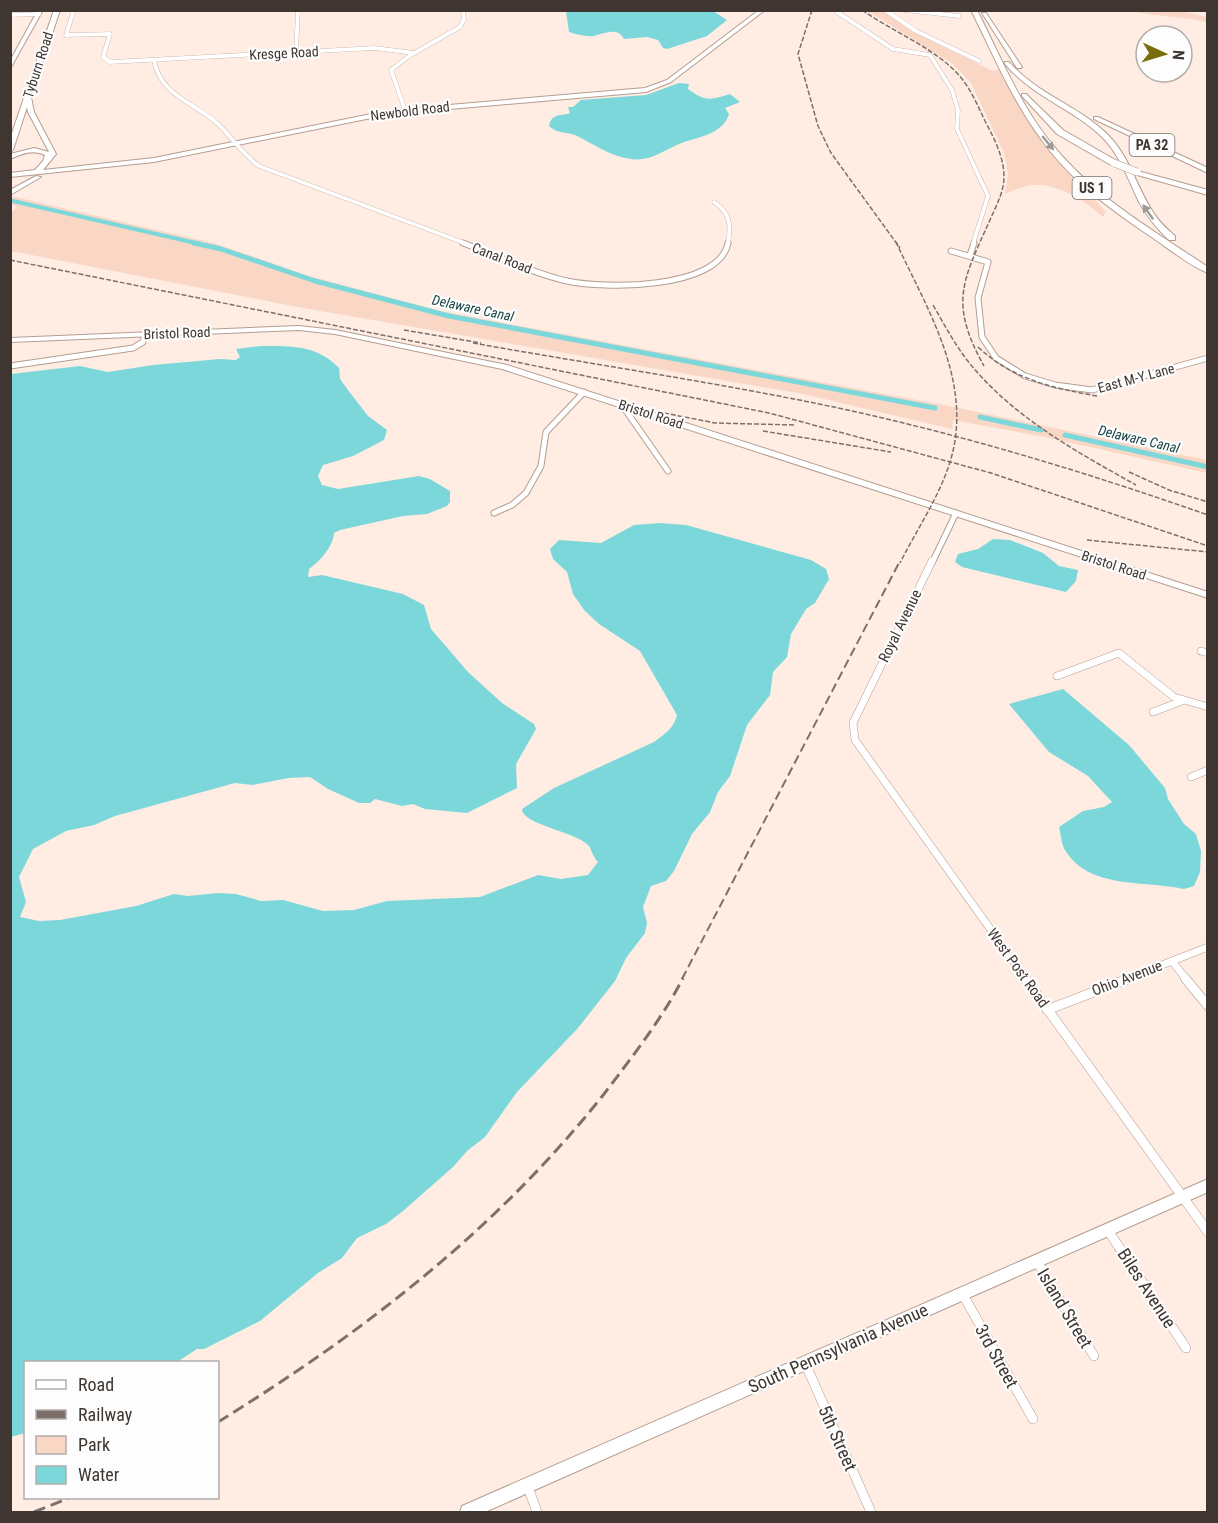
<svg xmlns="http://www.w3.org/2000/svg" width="1218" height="1523" viewBox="0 0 1218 1523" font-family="'Roboto Condensed',sans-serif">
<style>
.green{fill:#f9d7c4}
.water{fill:#7cd7db}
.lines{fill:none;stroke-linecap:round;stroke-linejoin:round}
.canal-far1{stroke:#7cd7db;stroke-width:4}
.canal{stroke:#7cd7db;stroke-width:5}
.street-far3-casing{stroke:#b49e92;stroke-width:4.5}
.street-far2-casing{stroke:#b49e92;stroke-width:7}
.street-far1-casing{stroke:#b49e92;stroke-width:8}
.street-casing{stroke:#b49e92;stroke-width:10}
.secondary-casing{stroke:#b49e92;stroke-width:2}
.primary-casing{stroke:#b49e92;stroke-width:2}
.highway-casing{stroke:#b49e92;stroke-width:2}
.street-far3{stroke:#fff;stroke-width:4}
.street-far2{stroke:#fff;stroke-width:5}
.street-far1{stroke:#fff;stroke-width:7}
.street{stroke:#fff;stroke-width:9}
.secondary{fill:#fff;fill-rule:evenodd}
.primary{fill:#fff;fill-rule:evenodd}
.highway{fill:#fff;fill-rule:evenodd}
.rail-far2{stroke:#7d706a;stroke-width:1.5;stroke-dasharray:5 2;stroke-linecap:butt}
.rail-far1{stroke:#7d706a;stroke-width:2;stroke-dasharray:9 4.5;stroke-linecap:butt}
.rail{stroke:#7d706a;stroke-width:3;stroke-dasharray:12 6;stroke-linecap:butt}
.highway-bridge-casing{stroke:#b49e92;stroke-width:8;stroke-linecap:butt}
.highway-bridge{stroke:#fff;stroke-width:7}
.oneway{fill:#9f9a98}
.labels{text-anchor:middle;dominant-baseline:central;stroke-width:4.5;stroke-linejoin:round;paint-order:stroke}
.far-street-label{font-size:14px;fill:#3f3531;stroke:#fdfdfd}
.shield{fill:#fdfdfd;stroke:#78716e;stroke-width:1.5}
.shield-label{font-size:14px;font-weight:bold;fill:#3f3531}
.far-water-label{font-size:14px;font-style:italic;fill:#1b4648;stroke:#fdfdfd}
.street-label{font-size:15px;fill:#3f3531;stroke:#fdfdfd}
.near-street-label{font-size:18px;fill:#3f3531;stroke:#fdfdfd}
</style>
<rect width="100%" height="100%" fill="#ffece2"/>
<g class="green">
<path d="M868 11H884L933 42 993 71 1000 69 1011 92 1042 142 1106 212 1103 217C1085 201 1058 183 1032 185 1023 186 1013 191 1005 194L1008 173 1004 153 971 83 953 64Z"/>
<path d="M1133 11H1183L1207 17V22C1182 16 1158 17 1133 11Z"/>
<path d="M11 196 217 244 309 276 440 311 949 406 1207 460V473L1045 437 953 420 952 429 803 394 303 308 11 251V213L17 207 11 204Z"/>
</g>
<g class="water">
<path d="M566 11H713L727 20 707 36 667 49 663 48 658 40 647 37 624 39C618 27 605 33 594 36 586 37 576 34 569 32Z"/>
<path d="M679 83 689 84 688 89C706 102 710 100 730 94L740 102 725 108 729 114C723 135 696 137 679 144 663 151 649 162 631 159 609 156 594 144 575 135 566 132 556 133 549 126 551 113 562 116 570 113L568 107H573L581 100 646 95Z"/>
<path d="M261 346C292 346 317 345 339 368L340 379 348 390 368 416 387 430 384 440 353 456 323 465 318 476 322 485 338 489 419 476 430 479 450 491V502L447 506 427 514 403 516 340 530 334 533C333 547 320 561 309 569L308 577 322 575 403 594 424 605 431 629 468 672 502 703 534 724 536 729 516 764 517 788 467 813 425 809 413 804 402 806 375 799 370 803H359L328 789 310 777 288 778 253 785 235 783 115 816 94 825 66 831 33 849 19 877 26 902 20 917 39 921 60 920 136 906 174 894 188 896 218 893 236 894 261 901 283 900 323 911 354 910 387 901 480 897 538 875 561 879 588 875 598 862C593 857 592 851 589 846 576 831 522 825 522 809L554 788 654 742C665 734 674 728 677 715L640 651 599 624 584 610 573 594 567 572 553 559 550 549 559 540 601 543 634 525 661 523 686 525 811 560 826 569 829 579 815 603 806 609 791 634 787 657 773 672 770 695 747 725 730 776 718 792 710 812 692 834 674 871 666 881 651 886 643 907 647 923 645 933 626 958 615 981 578 1028 517 1092 485 1137 467 1151 453 1167 403 1211 386 1224 357 1238 342 1258 318 1273 260 1321 204 1349H197L177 1362H26L25 1433 11 1437V374L80 366 108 372 153 365 220 359 236 360 240 357 236 349Z"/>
<path d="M993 539 1010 540 1043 553 1059 566 1078 570 1076 581 1066 592 962 567 955 562 958 554 978 549Z"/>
<path d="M1063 689 1129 745 1165 788 1168 799 1184 824 1196 834 1201 851 1200 872 1194 886 1184 889C1145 880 1089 890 1065 850 1061 844 1061 834 1059 827L1083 811 1104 807 1112 802 1088 776 1049 752 1009 704Z"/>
</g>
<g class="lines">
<path class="canal-far1" d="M13 201 200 244"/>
<g class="canal">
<path d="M194 243 221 249 315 281 449 316 935 408"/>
<path d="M980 417 1041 430"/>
<path d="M1065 435 1208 467"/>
</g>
<g class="street-far3-casing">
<g id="street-far3">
<path d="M74 10 66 35 110 34 103 57 110 62 375 48 414 53"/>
<path d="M885 10 916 31 979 61"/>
<path d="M904 10 959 16"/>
<path d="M837 12 893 49 930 55 952 90 958 110 957 129 988 196 973 244"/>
<path d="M10 15 39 14"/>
<path d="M296 52 298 10"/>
<path d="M154 60C160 95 193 102 217 123 232 137 242 154 259 166L467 244"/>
<path d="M405 110 391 70 409 56 460 27 464 19 463 10"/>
<path d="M714 202C731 213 731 226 728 244"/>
</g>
</g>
<g class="street-far2-casing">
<g id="street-far2">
<path d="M463 243C496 255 534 274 567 281 603 289 719 290 728 243"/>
<path d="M951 251 988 262 978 298 982 337 996 358 1025 376 1055 385 1092 390 1208 358"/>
<path d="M970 255 974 243"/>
<path d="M10 366 133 348 143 342 145 334"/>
<path d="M622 405 668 471"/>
<path d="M494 513 512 505 526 493 541 466 546 432 584 392"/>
<path d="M932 563 956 513"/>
</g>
</g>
<g class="street-far1-casing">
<g id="street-far1">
<path d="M932 561 853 723 855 740 1026 979"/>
<path d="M1201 651 1208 653"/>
<path d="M1057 676 1119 653 1174 697 1208 707"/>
<path d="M1153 712 1182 701"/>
<path d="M1191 777 1208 770"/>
<path d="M1172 961 1186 979"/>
<path d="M1126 979 1208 947"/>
</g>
</g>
<g class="street-casing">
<g id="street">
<path d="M1025 978 1208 1232"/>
<path d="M1185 978 1208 1006"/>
<path d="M1047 1010 1130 978"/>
<path d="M1107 1229 1186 1348"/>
<path d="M1036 1260 1094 1356"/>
<path d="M962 1293 1033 1419"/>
<path d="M805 1363 871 1512"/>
<path d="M528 1487 537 1512"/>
</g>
</g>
<g class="secondary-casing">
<g id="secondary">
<path d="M38 10H43L10 69V61Z"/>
<path d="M54 10H60L31 97 34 112 56 154 43 170 154 158 391 110 645 88 667 80 759 10H765L671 82 646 92 391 114 154 162 10 177V173L35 170 43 161 45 155C32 149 22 154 10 159V154L34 148 49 152 28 112 27 107 13 150 10 152V139Z"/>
<path d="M36 176 41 177 10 195V190Z"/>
<path d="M299 326 335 330 507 365 1208 592V598L502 369 335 334 299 330 10 342V338Z"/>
<path d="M1208 1179V1192L485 1512H460L462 1506Z"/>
</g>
</g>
<g class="primary-casing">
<path id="primary" d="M1094 117H1098L1208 168V173L1094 119Z"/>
</g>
<g class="highway-casing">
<g id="highway">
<path d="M971 10H977C999 53 1018 101 1048 139 1090 194 1151 229 1208 267V273C1188 265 1168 248 1150 236 1110 209 1069 179 1041 139 1012 100 993 54 971 10Z"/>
<path d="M982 13H986L1022 67 1021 68H1017Z"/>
<path d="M1005 62H1009C1039 96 1080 106 1109 136 1130 158 1137 188 1153 212 1159 222 1167 229 1175 236V240H1169C1156 228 1146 215 1138 200 1128 179 1120 156 1104 139 1075 109 1035 99 1005 64Z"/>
<path d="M1022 94H1026L1063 130 1117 161V165H1111L1057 134 1022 96Z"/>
<path d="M1134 170 1208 190V195L1134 174Z"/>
</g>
</g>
<use href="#street-far3" class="street-far3"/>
<use href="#street-far2" class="street-far2"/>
<use href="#street-far1" class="street-far1"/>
<use href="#street" class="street"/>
<use href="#secondary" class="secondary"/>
<use href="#primary" class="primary"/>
<use href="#highway" class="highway"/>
<g class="rail-far2">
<path d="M812 10 798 54 818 126 831 153 900 248"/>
<path d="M862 10C893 32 931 46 957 73 970 87 977 104 985 121 994 138 1004 157 1004 177 1004 192 996 206 990 220 962 282 949 303 984 366"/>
<path d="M896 242C926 307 970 376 953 451 944 490 918 527 900 563"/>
<path d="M10 260 769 413 991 473 1208 546"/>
<path d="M933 305C944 324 954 343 967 360 1011 416 1075 451 1136 485"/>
<path d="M404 330 481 343"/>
<path d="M473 343C596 365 721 383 843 409 967 436 1088 473 1208 515"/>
<path d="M978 347C1012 379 1052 388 1097 396"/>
<path d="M664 413 715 423 795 425"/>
<path d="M763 431 891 452"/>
<path d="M1129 472 1169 490 1208 502"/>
<path d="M1087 540 1208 552"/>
</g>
<path class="rail-far1" d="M682 979 900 561"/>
<g class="rail">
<path d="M218 1422C364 1332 497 1229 604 1094 632 1057 662 1019 683 978"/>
<path d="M34 1512 69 1498"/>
</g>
<g class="highway-bridge-casing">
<path id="highway-bridge" d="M1114 163 1137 172"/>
</g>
<use href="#highway-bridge" class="highway-bridge"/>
</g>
<defs><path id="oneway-solid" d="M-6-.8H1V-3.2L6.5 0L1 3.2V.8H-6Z" transform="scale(1.5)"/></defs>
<g class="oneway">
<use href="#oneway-solid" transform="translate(1048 143) rotate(51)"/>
<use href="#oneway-solid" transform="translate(1148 212) rotate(-125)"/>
</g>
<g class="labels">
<g class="far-street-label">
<text transform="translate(284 53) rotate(-3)">Kresge Road</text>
<text transform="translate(38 65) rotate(-72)">Tyburn Road</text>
<text transform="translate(410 111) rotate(-7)">Newbold Road</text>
<text transform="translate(502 258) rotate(21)">Canal Road</text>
<text transform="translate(177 333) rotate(-2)">Bristol Road</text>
<text transform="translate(1136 378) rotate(-15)">East M-Y Lane</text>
<text transform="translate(651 414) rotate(18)">Bristol Road</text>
<text transform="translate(1114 565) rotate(18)">Bristol Road</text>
</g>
<g class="shield">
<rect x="1129.5" y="134" width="45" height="22" rx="4.5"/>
<rect x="1072.5" y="177" width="39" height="22" rx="4.5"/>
</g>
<g class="shield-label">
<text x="1152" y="145">PA 32</text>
<text x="1092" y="188">US 1</text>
</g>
<g class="far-water-label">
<text transform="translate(473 308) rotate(12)">Delaware Canal</text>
<text transform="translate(1139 439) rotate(13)">Delaware Canal</text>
</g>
<g class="street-label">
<text transform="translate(900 626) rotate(-64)">Royal Avenue</text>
<text transform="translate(1018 968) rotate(54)">West Post Road</text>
<text transform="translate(1127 978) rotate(-21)">Ohio Avenue</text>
</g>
<g class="near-street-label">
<text transform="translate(1147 1288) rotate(57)">Biles Avenue</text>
<text transform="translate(1065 1308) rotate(59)">Island Street</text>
<text transform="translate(838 1348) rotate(-24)">South Pennsylvania Avenue</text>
<text transform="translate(997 1356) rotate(61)">3rd Street</text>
<text transform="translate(838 1438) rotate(66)">5th Street</text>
</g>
</g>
<rect width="1218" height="1523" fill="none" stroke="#3f3531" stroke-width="24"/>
<rect x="24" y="1361" width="195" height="138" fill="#fdfdfd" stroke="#b1adab" stroke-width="1.5"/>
<rect x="36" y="1380" width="30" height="9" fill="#ffffff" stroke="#b1adab" stroke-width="1.5"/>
<text x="78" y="1391" font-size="18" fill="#3f3531">Road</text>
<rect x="36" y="1410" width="30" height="9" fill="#7d706a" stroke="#b1adab" stroke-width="1.5"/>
<text x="78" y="1421" font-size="18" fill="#3f3531">Railway</text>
<rect x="36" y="1436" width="30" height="18" fill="#f9d7c4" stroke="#b1adab" stroke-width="1.5"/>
<text x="78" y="1451" font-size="18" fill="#3f3531">Park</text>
<rect x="36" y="1466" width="30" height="18" fill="#7cd7db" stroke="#b1adab" stroke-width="1.5"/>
<text x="78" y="1481" font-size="18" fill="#3f3531">Water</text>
<g transform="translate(1164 54) rotate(94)"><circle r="28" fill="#fdfdfd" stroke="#b1adab" stroke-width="1.5"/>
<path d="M0-4.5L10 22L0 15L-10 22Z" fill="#786d0a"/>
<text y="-9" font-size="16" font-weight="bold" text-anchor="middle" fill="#3f3531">N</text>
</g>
</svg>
